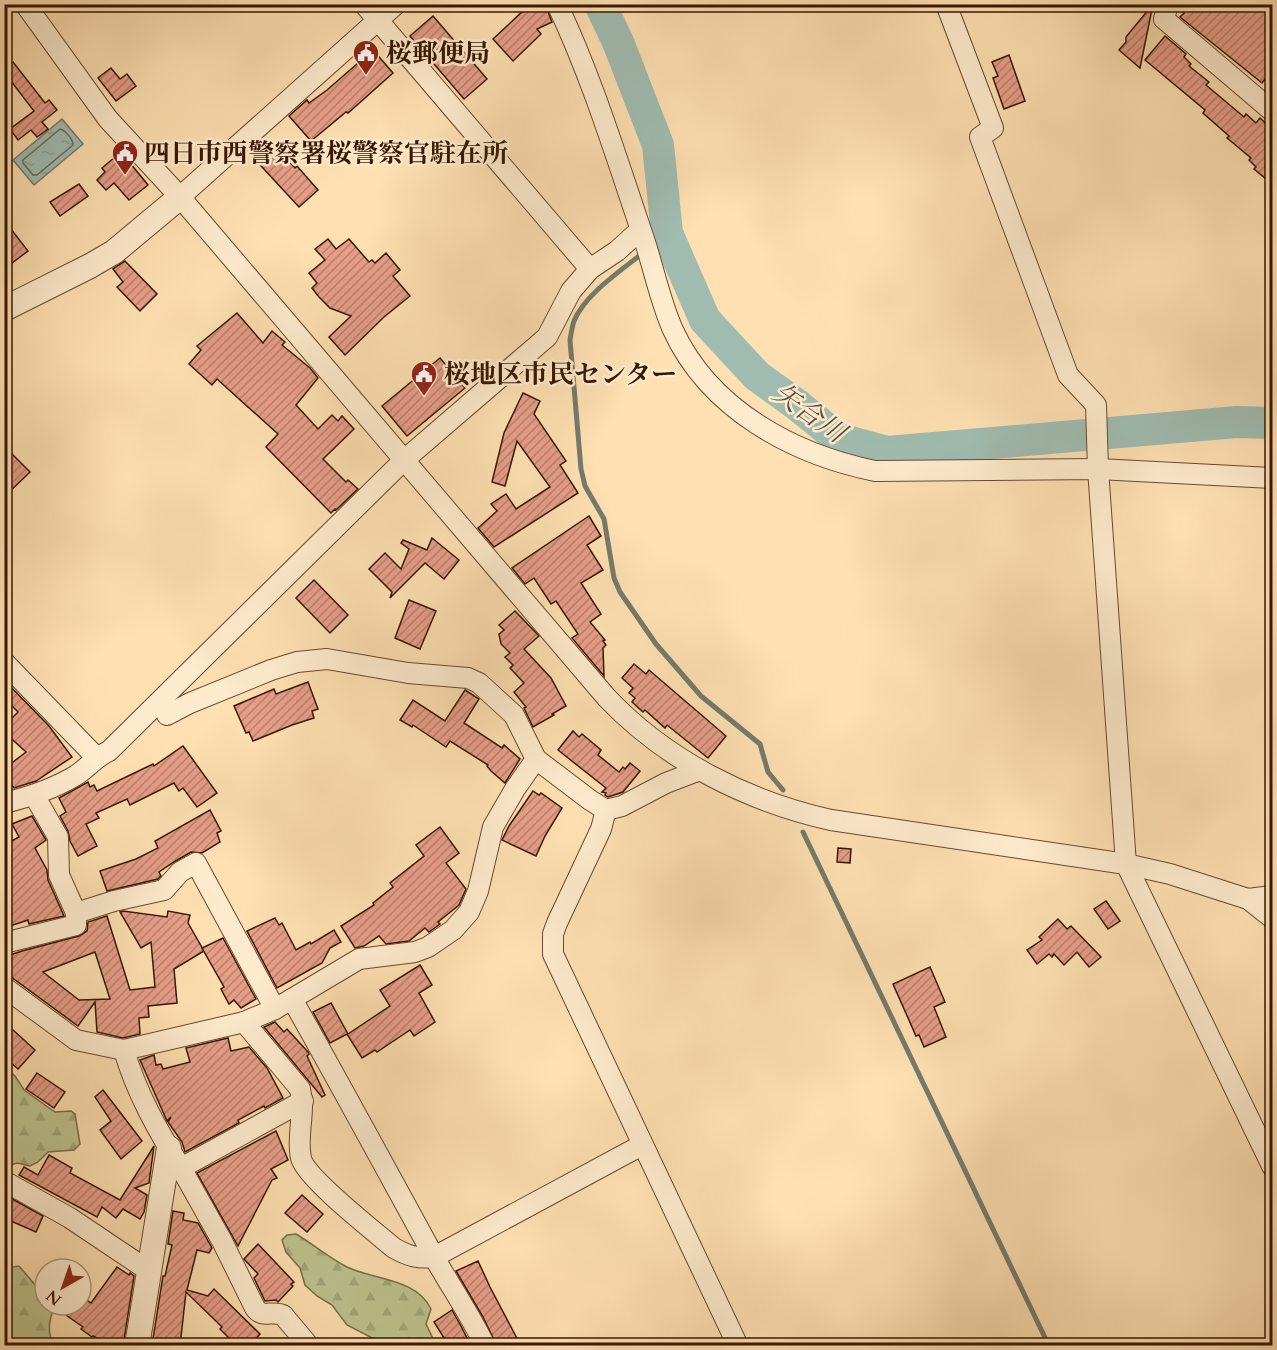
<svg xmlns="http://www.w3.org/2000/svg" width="1277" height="1350" viewBox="0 0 1277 1350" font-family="Cardo,'Noto Serif JP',serif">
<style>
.forest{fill:url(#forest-firs);stroke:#7a6d48;stroke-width:1.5}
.water{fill:url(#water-ripples);stroke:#767a6b;stroke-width:1.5}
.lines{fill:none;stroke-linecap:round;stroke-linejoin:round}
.shore{stroke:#6b6a5a;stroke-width:1.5}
.stream{stroke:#767a6b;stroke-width:5}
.river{stroke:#a0bcb1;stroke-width:32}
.building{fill:url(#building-hatch);stroke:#361702;stroke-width:1.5;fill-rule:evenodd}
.minor-casing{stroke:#68492e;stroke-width:22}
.tertiary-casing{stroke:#68492e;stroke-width:26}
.minor{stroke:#feebcd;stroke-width:20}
.tertiary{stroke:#feebcd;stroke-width:24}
.labels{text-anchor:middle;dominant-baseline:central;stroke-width:5;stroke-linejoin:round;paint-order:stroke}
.poi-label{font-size:26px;font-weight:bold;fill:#361702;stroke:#feebcd;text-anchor:start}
.water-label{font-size:27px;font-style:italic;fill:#5b513f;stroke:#feebcd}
</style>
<defs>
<pattern id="forest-firs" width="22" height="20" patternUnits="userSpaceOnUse" patternTransform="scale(1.5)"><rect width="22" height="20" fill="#bdc38e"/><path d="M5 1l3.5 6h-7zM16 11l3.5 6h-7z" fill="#a3a779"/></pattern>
<pattern id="water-ripples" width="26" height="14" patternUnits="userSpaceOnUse" patternTransform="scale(1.5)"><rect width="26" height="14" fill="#a0bcb1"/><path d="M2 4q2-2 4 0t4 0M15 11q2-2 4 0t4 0" fill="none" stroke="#8aa197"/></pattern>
<pattern id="building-hatch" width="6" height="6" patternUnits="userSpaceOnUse" patternTransform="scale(1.5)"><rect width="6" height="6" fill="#e69e89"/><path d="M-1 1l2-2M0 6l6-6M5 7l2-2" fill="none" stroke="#bb806e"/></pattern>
</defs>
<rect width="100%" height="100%" fill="#fee0b2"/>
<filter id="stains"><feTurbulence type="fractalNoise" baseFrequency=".00333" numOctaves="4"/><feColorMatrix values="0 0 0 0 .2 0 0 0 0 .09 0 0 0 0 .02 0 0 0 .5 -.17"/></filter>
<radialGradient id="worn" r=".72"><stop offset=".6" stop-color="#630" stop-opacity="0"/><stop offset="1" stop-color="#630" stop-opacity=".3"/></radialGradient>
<g class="forest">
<path d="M5 1067 15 1076 24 1090 55 1112 71 1111 75 1114 80 1144 74 1150 48 1152 38 1162 30 1166 17 1163 5 1167Z"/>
<path d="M296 1234C313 1244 329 1258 347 1267 374 1280 416 1278 431 1309L426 1324 436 1345H417L409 1338 392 1342 378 1341 347 1325 332 1305 317 1296 305 1285 300 1268 286 1252 282 1240 287 1235Z"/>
<path d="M19 1266 36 1286 45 1289V1305H55C49 1320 47 1330 53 1344L68 1345H5V1273L8 1268Z"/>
</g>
<path class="water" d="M62 119 83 144 34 185 13 160Z"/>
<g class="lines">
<path class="shore" d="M60 129C65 130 73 139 73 145L37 175H33L23 163V160Z"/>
<g class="stream">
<path d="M651 246 667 233"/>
<path d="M644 252C622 270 585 294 574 321 572 327 571 334 570 340L581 469 585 486 604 519 614 578 620 592 656 644 701 696 760 744 768 772 783 790"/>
<path d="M803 832 1049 1346"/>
</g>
<path class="river" d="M600 4 618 42 658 145 667 233 705 320 757 376 796 404 839 439 887 452 1237 422 1272 423"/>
</g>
<g class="building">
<path d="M539 4H545L552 22 537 29 541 34 513 61 493 39 522 12Z"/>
<path d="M1153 4 1140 68 1119 50 1126 42V37Z"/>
<path d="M1180 4H1258L1265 10 1270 4H1272V85L1265 79 1262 83 1180 17 1184 13 1179 9Z"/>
<path d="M433 16 487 79 464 99 410 36Z"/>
<path d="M1165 36 1186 54 1184 57 1191 64 1189 66 1209 82 1206 85 1244 117 1246 114 1256 123 1260 118 1272 129V184L1254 169 1256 167 1249 160 1251 158 1227 138 1229 136 1203 113 1205 110 1145 60Z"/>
<path d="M373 50 393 73 348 113 346 112 311 141 289 116 307 100 309 103 327 90Z"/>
<path d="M1009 55 1025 101 1004 109 993 78 998 76 992 62Z"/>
<path d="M13 62 45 103 49 100 57 110 42 122 48 129 37 137 31 130 18 140 10 129 34 111 4 72V68Z"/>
<path d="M111 68 120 79 127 74 136 86 116 101 98 78Z"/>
<path d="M265 140 280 157 282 154 295 168 297 166 318 190 299 207 250 154Z"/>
<path d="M121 152 148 185 129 200 114 183 106 190 97 180 105 172 102 168Z"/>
<path d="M79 184 88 196 60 216 50 202Z"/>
<path d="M4 220 28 251 4 269Z"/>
<path d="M328 239 336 249 349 239 369 262 372 260 375 263 386 253 400 270 393 276 410 296 384 317 345 355 329 337 351 316 330 308 319 297 312 288 317 283 309 273 325 260 315 249Z"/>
<path d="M125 261 157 294 140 311 117 287 123 282 113 269Z"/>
<path d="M237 313 263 343 272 331 285 342 282 345 310 368 318 378 296 405 318 429 332 415 338 421 342 416 354 429 323 459 346 482 348 480 358 489 336 510 335 509 331 513 266 447 278 434 217 379 212 385 189 364 201 350 197 346Z"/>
<path d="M440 358 465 388 407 436 382 406Z"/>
<path d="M523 393 540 401 534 414 566 461 560 465 578 493 494 547 478 528 497 511 491 504 506 494 516 509 550 487 517 441 505 486 492 482 504 433Z"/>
<path d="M4 446 30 472 4 497Z"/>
<path d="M589 516 601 536 587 545 603 570 581 583 601 614 590 622 605 640 603 641 606 645 603 648 604 676 572 638 578 634 556 601 551 604 534 578 525 584 512 568Z"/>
<path d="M432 538 459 560 444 579 425 563 390 598 392 592 369 569 385 553 401 569 409 549 401 543 403 540 427 550Z"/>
<path d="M314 580 348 615 330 633 296 598Z"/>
<path d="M409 600 436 611 420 649 395 638Z"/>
<path d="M515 611 539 636 524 649 551 678 566 706 552 714 554 715 533 727 524 708 526 707 514 692 524 683 510 668 513 665 505 657 510 653 501 644 499 634 504 630 499 625Z"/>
<path d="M634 664 646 674 649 670 726 736 708 758 667 725 665 728 645 710 643 712 632 702 635 698 629 693 633 688 622 678Z"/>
<path d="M4 680 49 726 72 757 36 781 14 788 4 775V769L26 752 4 732V726L18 712 4 698Z"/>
<path d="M308 682 318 709 312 711 314 718 292 725 253 741 249 732 246 733 234 706 267 692 274 689 276 694Z"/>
<path d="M465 690 479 699 464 723 502 748 504 745 520 759 505 783 491 771 487 766 488 765 450 741 446 747 413 725 412 727 400 720 413 700 445 721Z"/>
<path d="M573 731 579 737 582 734 601 750 598 755 619 772 623 767 625 769 630 763 640 771 623 792 608 797 605 795 606 793 602 792 606 788 558 750Z"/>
<path d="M183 746 217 793 197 807 183 788 179 791 174 783 130 805 127 799 96 813 99 818 86 824 97 846 78 856 70 841 68 831 60 816 66 812 59 798 88 782 90 787 94 785 97 791 153 764 154 766Z"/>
<path d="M533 791 539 795 541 793 562 808 545 836 536 856 502 840 509 826Z"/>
<path d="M210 810 221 831 217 833 220 842 202 853 191 852 174 862 159 872 161 876 158 879 107 891 100 871 136 859 158 848 155 841Z"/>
<path d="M32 816 46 840 35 848 47 870 48 880 64 916 29 924 28 920 4 928V845L19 837 12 824Z"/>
<path d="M440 827 459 853 446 863 466 889 459 905 438 922 440 924 429 932 425 928 409 941 386 944 379 936 364 946 355 948 341 926 374 905 373 903 393 887 390 883 424 856 416 845Z"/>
<path d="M838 848 851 849 850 863 837 862Z"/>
<path d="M1106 901 1120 921 1108 929 1094 909Z"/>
<path d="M123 911 167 917 168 911 190 915 188 923 204 951 174 969 177 1003 148 1006 149 1017 139 1018 140 1034 123 1038 97 1032 95 1002 78 1026 11 977 4 975V957L22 951 79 936 87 931 88 922 107 916 130 990 155 987 151 942 141 948 120 912ZM95 952 110 999 79 1000 43 972Z"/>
<path d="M275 918 279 925 282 923 296 950 310 942 311 944 334 930 341 942 330 948 322 963 277 988 247 931Z"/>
<path d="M1058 919 1067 929 1071 926 1101 957 1089 967 1077 952 1064 965 1054 954 1052 957 1049 954 1037 964 1027 950 1042 940 1039 937Z"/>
<path d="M223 938 256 999 241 1008 234 1000 229 1004 221 989 224 987 202 948Z"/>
<path d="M420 965 432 985 419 993 435 1022 414 1036 410 1030 377 1052 375 1050 362 1058 347 1034 330 1043 313 1012 331 1003 348 1034 390 1006 380 990Z"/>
<path d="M930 967 945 1002 934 1007 946 1037 924 1047 919 1035 916 1036 893 984Z"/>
<path d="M275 1022 284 1032 287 1029 308 1052 309 1054 307 1056 325 1095 322 1097 264 1027Z"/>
<path d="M12 1029 35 1050 18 1069 4 1057V1037Z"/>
<path d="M228 1038 231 1051 249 1047 267 1068 283 1098 265 1108 264 1106 238 1120 239 1123 185 1152 182 1142 168 1122 171 1117 167 1121 140 1060 154 1055 156 1065 161 1064 163 1069 190 1062 186 1048Z"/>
<path d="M37 1073 65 1092 54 1108 26 1089Z"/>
<path d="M103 1090 142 1141 121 1159 100 1130 111 1121 95 1097Z"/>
<path d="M276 1131 288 1160 271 1169 277 1178 272 1180 238 1246 197 1173Z"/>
<path d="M154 1146 149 1183 135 1188 147 1195 144 1212 140 1219 123 1209 116 1218 102 1207 97 1217 19 1175 24 1167 38 1175 49 1155 72 1168 70 1173 120 1200Z"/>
<path d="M302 1195 323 1214 307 1232 285 1213Z"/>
<path d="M7 1196 43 1216 36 1232 4 1218V1200Z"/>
<path d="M173 1211 184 1213 183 1220 198 1223 212 1248 209 1253 197 1250 187 1290 208 1296 214 1289 260 1334 250 1346H237L220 1329 222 1327 186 1292 180 1346 152 1345 163 1276H165L172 1245 168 1244Z"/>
<path d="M258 1244 294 1282 291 1284 293 1286 278 1302 276 1300 265 1301 254 1278 258 1274 244 1259Z"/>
<path d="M478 1261 490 1287 521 1346H497L483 1317 456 1271Z"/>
<path d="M117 1267 129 1275 130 1273 134 1276 123 1346H111L93 1336 92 1337 81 1329 83 1327 66 1315 74 1305H81V1297L91 1303Z"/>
<path d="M452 1310 462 1328 471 1346H449L434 1322Z"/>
</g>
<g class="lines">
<g class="minor-casing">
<g id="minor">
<path d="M25 4 108 119 180 197 607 698C667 761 747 801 831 820L1126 864 1170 874 1248 899 1272 918"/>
<path d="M364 4 590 269"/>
<path d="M557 4C593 80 617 160 644 239 654 269 660 301 673 330 710 410 793 454 875 471L1098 469 1272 478"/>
<path d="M946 4 993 128 980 137 1068 375 1096 405 1098 469 1126 864 1272 1166"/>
<path d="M1168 4 1164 19 1272 111"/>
<path d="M180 197 396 4"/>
<path d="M4 662 96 757"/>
<path d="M167 715 190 703 271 670 297 662 327 659 408 673 468 678 479 683 514 715 536 759 590 800 606 810 622 806 666 783 700 770"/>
<path d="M4 803C29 797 53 789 75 776 88 768 94 758 109 751L403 461 547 337 571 291 590 269 617 251 640 230"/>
<path d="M606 810 601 829 557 923 553 934V954L738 1346"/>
<path d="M1248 899 1272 896"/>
<path d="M76 913 114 901 164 890 180 872 196 863 275 1009"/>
<path d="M4 943 76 925V913L59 875 58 837 34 795"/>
<path d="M4 987 76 1040 124 1050 244 1022 275 1009 359 959 415 952 428 947 453 930 469 912 478 891 493 827 515 789 536 759"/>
<path d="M292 999C340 1084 386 1169 433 1255 450 1286 470 1314 485 1346"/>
<path d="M244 1022 300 1089C306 1112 296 1135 301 1158 305 1177 375 1232 394 1248 408 1256 418 1259 434 1257L642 1145"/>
<path d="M124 1050C136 1092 158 1131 181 1168L303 1101"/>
<path d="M181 1168 222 1241 255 1308C263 1319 272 1310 283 1315L309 1346"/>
<path d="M4 1181 70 1218 149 1271"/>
</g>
</g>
<g class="tertiary-casing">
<g id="tertiary">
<path d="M4 309 90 266 114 252 180 197"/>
<path d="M137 1346 169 1148"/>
</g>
</g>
<use href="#minor" class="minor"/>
<use href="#tertiary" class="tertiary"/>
</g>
<defs>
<g id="civic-pin" transform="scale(1.35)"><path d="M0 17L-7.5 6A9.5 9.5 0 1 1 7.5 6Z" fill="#8f2418" stroke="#feebcd"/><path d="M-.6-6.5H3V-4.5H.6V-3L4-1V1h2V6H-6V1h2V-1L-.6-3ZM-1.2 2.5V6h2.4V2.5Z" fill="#fff"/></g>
</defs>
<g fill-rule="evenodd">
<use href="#civic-pin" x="366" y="53"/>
<use href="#civic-pin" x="125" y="153"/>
<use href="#civic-pin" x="424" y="374"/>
</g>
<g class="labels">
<g class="poi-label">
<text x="386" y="53">桜郵便局</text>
<text x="144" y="153">四日市西警察署桜警察官駐在所</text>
<text x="444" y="374">桜地区市民センター</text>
</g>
<g class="water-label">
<text transform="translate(809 413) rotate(35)">矢合川</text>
</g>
</g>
<rect width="1277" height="1350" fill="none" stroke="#fee0b2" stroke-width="24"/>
<rect x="6" y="6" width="1265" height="1338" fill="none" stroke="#361702" stroke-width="3"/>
<rect x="12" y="12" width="1253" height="1326" fill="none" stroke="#361702" stroke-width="1.5"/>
<g transform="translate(63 1287) rotate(220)"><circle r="28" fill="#feebcd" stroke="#ae967c" stroke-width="1.5"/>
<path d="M0-4.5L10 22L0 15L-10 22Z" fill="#8f2418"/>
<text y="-9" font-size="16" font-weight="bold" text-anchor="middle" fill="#361702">N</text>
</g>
<rect width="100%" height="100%" filter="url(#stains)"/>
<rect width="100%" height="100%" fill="url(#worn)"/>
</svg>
